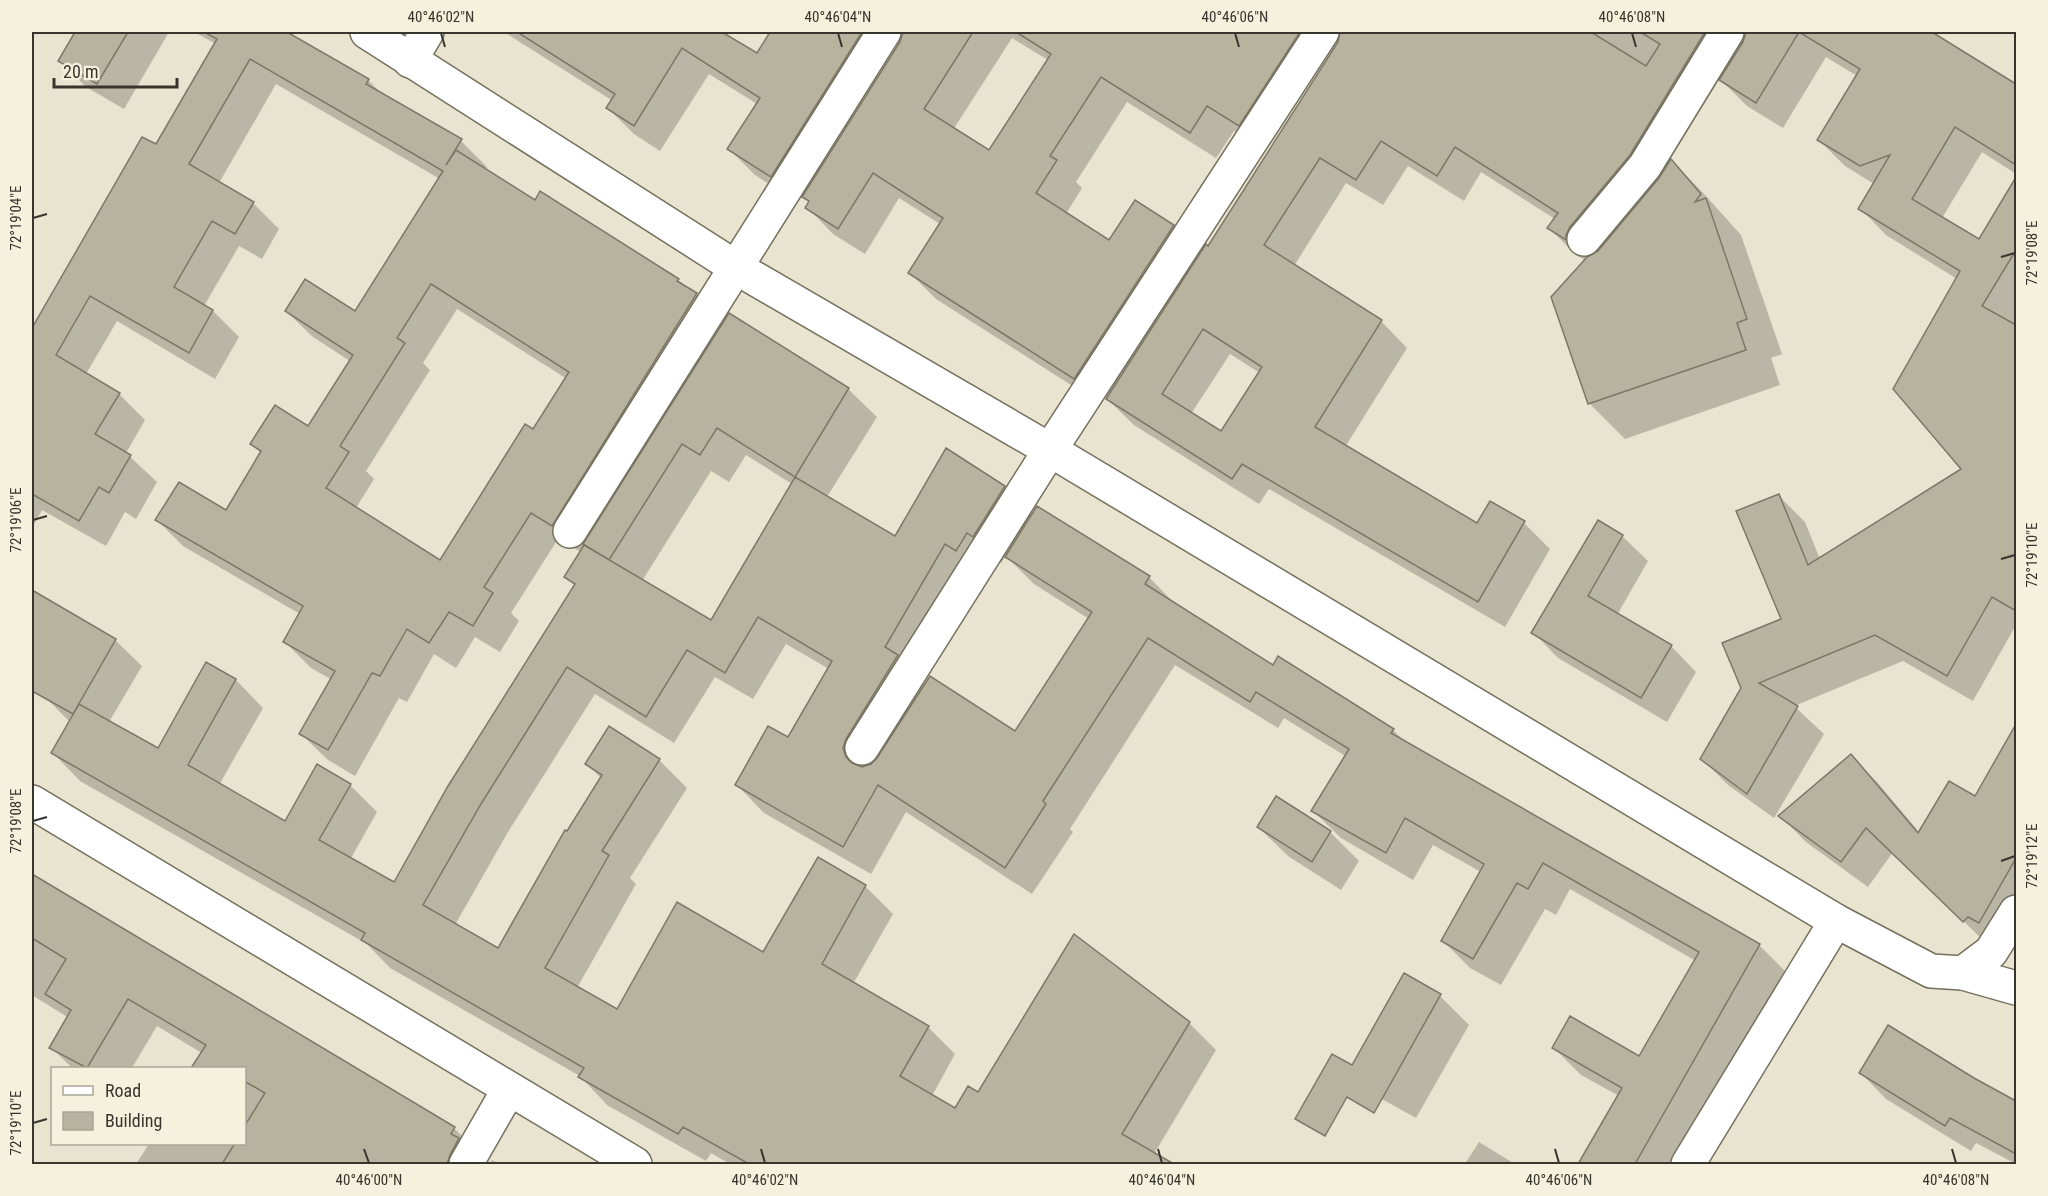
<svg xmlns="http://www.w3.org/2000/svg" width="2048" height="1196" viewBox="0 0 2048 1196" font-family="'Roboto Condensed',sans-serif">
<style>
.shadow{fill:#0003;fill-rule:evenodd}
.building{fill:#b7b39f;stroke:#7c7866;stroke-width:1.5;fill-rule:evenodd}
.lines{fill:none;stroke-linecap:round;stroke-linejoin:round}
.minor-casing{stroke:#74705e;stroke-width:36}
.minor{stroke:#fff;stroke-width:33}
.ticks{fill:none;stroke:#37352d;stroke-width:2}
.neatline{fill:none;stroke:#37352d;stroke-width:2}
.ticks-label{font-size:15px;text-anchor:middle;fill:#37352d}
</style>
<rect width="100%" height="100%" fill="#e8e4cf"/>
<g class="shadow">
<path d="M77 32H169L124 109 86 87 60 61Z"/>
<path d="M194 32H284L368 80 384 96 461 141 487 167 485 170 535 202 678 280 696 294 725 323 730 315 848 389 877 417 827 497 896 538 1004 487 1033 515 1149 577 1176 605 1273 667 1393 730 1408 745 1759 945 1787 973 1678 1164H1580L1619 1096 1581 1075 1554 1048 1640 1058 1696 961 1570 889 1556 915 1545 909 1501 985 1470 968 1443 941 1481 872 1433 845 1413 880 1341 838 1313 811 1347 757 1284 718 1278 728 1175 665 1070 829 1073 832 1032 894 906 812 871 874 764 813 737 785 788 739 829 669 786 644 753 699 715 677 674 743 595 694 508 832 455 925 499 950 601 778 587 764 659 760 687 788 630 878 636 884 577 988 617 1011 764 954 818 859 865 886 893 914 853 984 928 1027 955 1054 932 1096 956 1110 979 1094 1189 1023 1216 1050 1154 1154 1171 1164H730L711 1153 706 1161 607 1105 580 1076 390 968 367 944 80 781 53 753 70 722 46 698 41 651 32 668V590L115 640 142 666 109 722 158 750 207 664 236 680 263 708 219 785 286 823 350 785 377 812 351 858 394 884 576 586 566 577 581 552 558 539 511 613 519 621 500 652 475 637 456 668 434 654 407 702 399 698 355 776 328 760 301 734 332 680 311 668 285 642 300 614 183 546 157 520 226 512 262 454 252 444 309 428 350 361 313 337 286 311 355 313 440 179 276 84 219 183 253 203 279 229 262 259 239 246 204 306 213 311 239 337 215 379 117 321 86 374 119 394 145 420 126 453 157 482 136 519 125 512 106 546 42 510 32 528V331L143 139 157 146 216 44ZM457 309 567 379 534 431 440 562 356 508 374 479 366 471 430 370 423 363ZM746 455 792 484 711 622 642 581 711 471 729 482ZM1006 556 1034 584 1089 619 1015 733 926 685 913 672 994 559 1001 563Z"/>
<path d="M504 32H577L584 39 633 69 657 32H720L757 55 772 32H1526L1529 33 1530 32H1929L2016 86V174L1982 152 1942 218 1979 241 2016 180V318L2013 325 2016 327V625L1973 701 1903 661 1794 706 1824 734 1774 818 1728 785 1702 759 1782 620 1778 495 1805 522 1820 559 1964 470 1957 279 1886 235 1860 208 1874 184 1845 166 1818 139 1857 76 1826 57 1783 128 1747 106 1721 80 1743 43 1737 48 1654 184 1656 185 1672 161 1706 196 1741 235 1782 354 1771 358 1780 385 1625 439 1590 404 1553 298 1586 261 1575 254 1549 228 1555 219 1481 172 1464 201 1408 166 1383 205 1346 183 1294 266 1381 321 1407 348 1345 447 1478 525 1524 523 1550 549 1505 627 1269 489 1259 504 1134 425 1105 397 1101 404 936 299 910 273 940 224 899 198 865 254 833 234 807 207 810 203 804 197 899 43 894 48 797 202 755 175 729 149 757 104 709 74 660 151 634 134 608 108 613 101ZM1012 38 1048 60 989 153 953 130ZM1336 43 1338 44 1209 248 1202 254 1173 226 1109 242 1066 214 1082 188 1076 182 1127 102 1216 158 1234 131 1265 151ZM1230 354 1260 373 1222 434 1191 414Z"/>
<path d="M1622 536 1648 561 1617 615 1671 646 1696 672 1667 722 1558 658 1533 632Z"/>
<path d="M2016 727V929L1990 947 1893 852 1868 887 1806 842 1780 816 1851 756 1877 782 1920 833 1975 798Z"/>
<path d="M1258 827 1330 832 1359 861 1341 890 1288 856Z"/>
<path d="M32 875 454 1128 482 1156 483 1164H136L149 1144H244V1068H193L202 1053 157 1026 132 1068H72L51 1047 69 1018 32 995Z"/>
<path d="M1405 975 1440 996 1469 1025 1416 1118 1380 1098Z"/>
<path d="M1861 1073 1974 1080 2016 1102V1164L1976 1143 1971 1151 1886 1099Z"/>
<path d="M1479 1142 1515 1164H1465Z"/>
<path d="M492 1160 500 1164H489Z"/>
</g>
<g class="building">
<path d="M75 32H128L97 84 58 61Z"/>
<path d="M204 32H287L369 79 366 84 462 139 446 165 456 150 535 200 540 191 679 279 677 281 697 293 552 526 531 513 484 587 493 593 473 626 449 612 429 643 407 629 380 676 372 673 328 750 299 734 335 671 283 642 303 606 155 520 179 482 226 510 261 451 250 444 275 405 308 426 353 355 285 311 305 279 355 311 443 171 250 59 189 164 254 202 235 234 212 221 174 287 213 310 189 353 90 296 56 355 120 393 95 434 131 455 109 493 99 487 79 521 32 494V328L142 137 156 144 217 39ZM431 284 569 372 533 429 525 424 440 560 326 488 349 452 340 446 405 343 397 338Z"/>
<path d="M517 32H722L757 53 770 32H862L771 177 727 149 760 98 682 48 634 126 606 108 615 94Z"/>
<path d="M903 32H973L924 109 989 150 1051 54 1016 32H1300L1239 126 1207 106 1190 133 1101 77 1050 156 1057 160 1036 193 1109 240 1135 200 1174 225 1074 379 908 273 943 218 873 173 838 229 805 208 809 201 802 197 900 42Z"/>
<path d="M1340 32H1591L1646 66 1660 44 1640 32H1705L1630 155 1570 227 1566 235V240L1547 228 1558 213 1455 147 1437 176 1381 141 1356 180 1320 158 1264 245 1382 320 1315 427 1477 523 1490 501 1525 521 1478 602 1242 464 1232 479 1106 399 1206 244 1208 246 1338 42ZM1203 329 1262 367 1221 431 1162 394Z"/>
<path d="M1746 32H1932L2016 84V165L1955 127 1912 199 1979 239 2016 177V250L1982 306 2016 325V611L1992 597 1947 676 1875 635 1759 683 1798 706 1747 794 1700 759 1741 688 1722 643 1781 619 1736 511 1779 494 1808 565 1961 469 1893 389 1960 271 1858 209 1890 155 1860 166 1817 140 1860 69 1799 32 1756 103 1719 80 1743 42Z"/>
<path d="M1671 159 1701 194 1695 202 1706 198 1747 319 1737 323 1746 350 1588 404 1551 297 1587 257 1598 251 1659 178Z"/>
<path d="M729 313 849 388 795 477 717 428 700 455 682 444 609 560 583 544Z"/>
<path d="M946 448 1005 486 973 537 967 533 956 551 945 544 885 647 898 655 846 739 843 748 846 757 852 763 862 767 871 764 877 758 930 676 1015 731 1092 612 1005 557 1037 506 1150 576 1145 584 1273 665 1278 656 1394 729 1391 733 1760 944 1635 1164H1578L1622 1088 1552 1048 1570 1016 1639 1056 1699 952 1543 863 1528 889 1517 883 1473 959 1441 941 1484 864 1405 818 1386 853 1311 811 1349 749 1256 692 1250 702 1148 638 1043 801 1046 804 1005 868 878 785 843 847 735 785 768 726 788 737 832 661 758 617 725 673 687 650 646 717 567 667 481 804 423 905 498 948 565 830 567 831 602 775 585 764 609 726 660 759 602 851 609 855 545 968 617 1009 677 902 763 952 818 857 866 885 822 964 929 1026 900 1076 955 1108 968 1086 978 1092 1074 934 1190 1022 1122 1134 1174 1164H749L683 1127 678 1134 578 1077 584 1068 361 940 365 933 51 753 79 704 158 748 206 662 236 679 188 765 285 821 317 764 351 784 319 840 394 882 448 786 575 584 564 577 584 545 711 620 795 477 895 536Z"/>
<path d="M1598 520 1623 535 1588 596 1672 645 1641 698 1531 633Z"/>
<path d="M32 590 116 639 73 714 32 691Z"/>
<path d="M2016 724V858L1979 923 1968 917 1963 922 1866 828 1841 862 1778 816 1851 754 1918 833 1949 781 1975 796Z"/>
<path d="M1276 796 1331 831 1312 862 1257 827Z"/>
<path d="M32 874 455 1127 451 1134 459 1138 450 1155 447 1164H222L235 1143H244V1127L265 1093 244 1081V1068H191L206 1045 128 999 87 1068 49 1048 71 1010 45 994 66 959 32 938Z"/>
<path d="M1404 973 1441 994 1374 1113 1347 1097 1325 1136 1295 1119 1332 1054 1352 1065Z"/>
<path d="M1888 1025 1974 1078 2016 1101V1154L1950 1118 1945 1126 1859 1073Z"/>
</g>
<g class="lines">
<g class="minor-casing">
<g id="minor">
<path d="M367 32 735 267 1050 450 1836 921 1688 1164"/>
<path d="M410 61 427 32"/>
<path d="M1584 239 1645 166 1727 32"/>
<path d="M570 531 884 32"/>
<path d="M862 748 1050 450 1322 32"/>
<path d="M32 802 635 1164"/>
<path d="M1836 921 1931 971 1963 973 1991 952 2016 912"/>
<path d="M1963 973 2016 988"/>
<path d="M466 1164 509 1089"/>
</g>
</g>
<use href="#minor" class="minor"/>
</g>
<path class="ticks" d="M441 33 445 47M838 33 842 47M1235 33 1239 47M1632 33 1636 47M33 218 47 214M2001 257 2015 253M33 520 47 516M2001 559 2015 555M33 821 47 817M2001 861 2015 856M33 1123 47 1119M364 1149 369 1163M761 1149 765 1163M1158 1149 1162 1163M1555 1149 1559 1163M1952 1149 1956 1163"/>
<rect width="2048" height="1196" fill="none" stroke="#f5f1dc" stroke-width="66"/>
<rect x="51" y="1067" width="195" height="78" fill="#f5f1dc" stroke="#a9a696" stroke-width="1.5"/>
<rect x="63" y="1086" width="30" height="9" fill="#ffffff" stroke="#a9a696" stroke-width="1.5"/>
<text x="105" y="1097" font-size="18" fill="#37352d">Road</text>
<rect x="63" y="1112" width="30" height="18" fill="#b7b39f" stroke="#a9a696" stroke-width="1.5"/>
<text x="105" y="1127" font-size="18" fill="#37352d">Building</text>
<path d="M54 78v9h123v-9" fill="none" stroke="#37352d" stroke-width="3"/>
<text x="63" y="78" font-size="18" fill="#37352d" stroke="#f5f1dc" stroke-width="4.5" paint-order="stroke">20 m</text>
<rect x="33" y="33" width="1982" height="1130" class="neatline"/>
<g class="ticks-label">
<text x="441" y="22">40°46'02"N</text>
<text x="838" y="22">40°46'04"N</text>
<text x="1235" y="22">40°46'06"N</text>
<text x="1632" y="22">40°46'08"N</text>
<text transform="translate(16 218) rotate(-90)" y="5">72°19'04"E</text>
<text transform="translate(2032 253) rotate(-90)" y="5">72°19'08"E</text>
<text transform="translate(16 520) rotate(-90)" y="5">72°19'06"E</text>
<text transform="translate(2032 555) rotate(-90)" y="5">72°19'10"E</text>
<text transform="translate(16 821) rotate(-90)" y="5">72°19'08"E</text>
<text transform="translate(2032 856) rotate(-90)" y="5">72°19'12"E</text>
<text transform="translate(16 1123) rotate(-90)" y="5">72°19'10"E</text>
<text x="369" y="1185">40°46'00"N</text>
<text x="765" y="1185">40°46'02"N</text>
<text x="1162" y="1185">40°46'04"N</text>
<text x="1559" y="1185">40°46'06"N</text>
<text x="1956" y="1185">40°46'08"N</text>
</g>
</svg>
